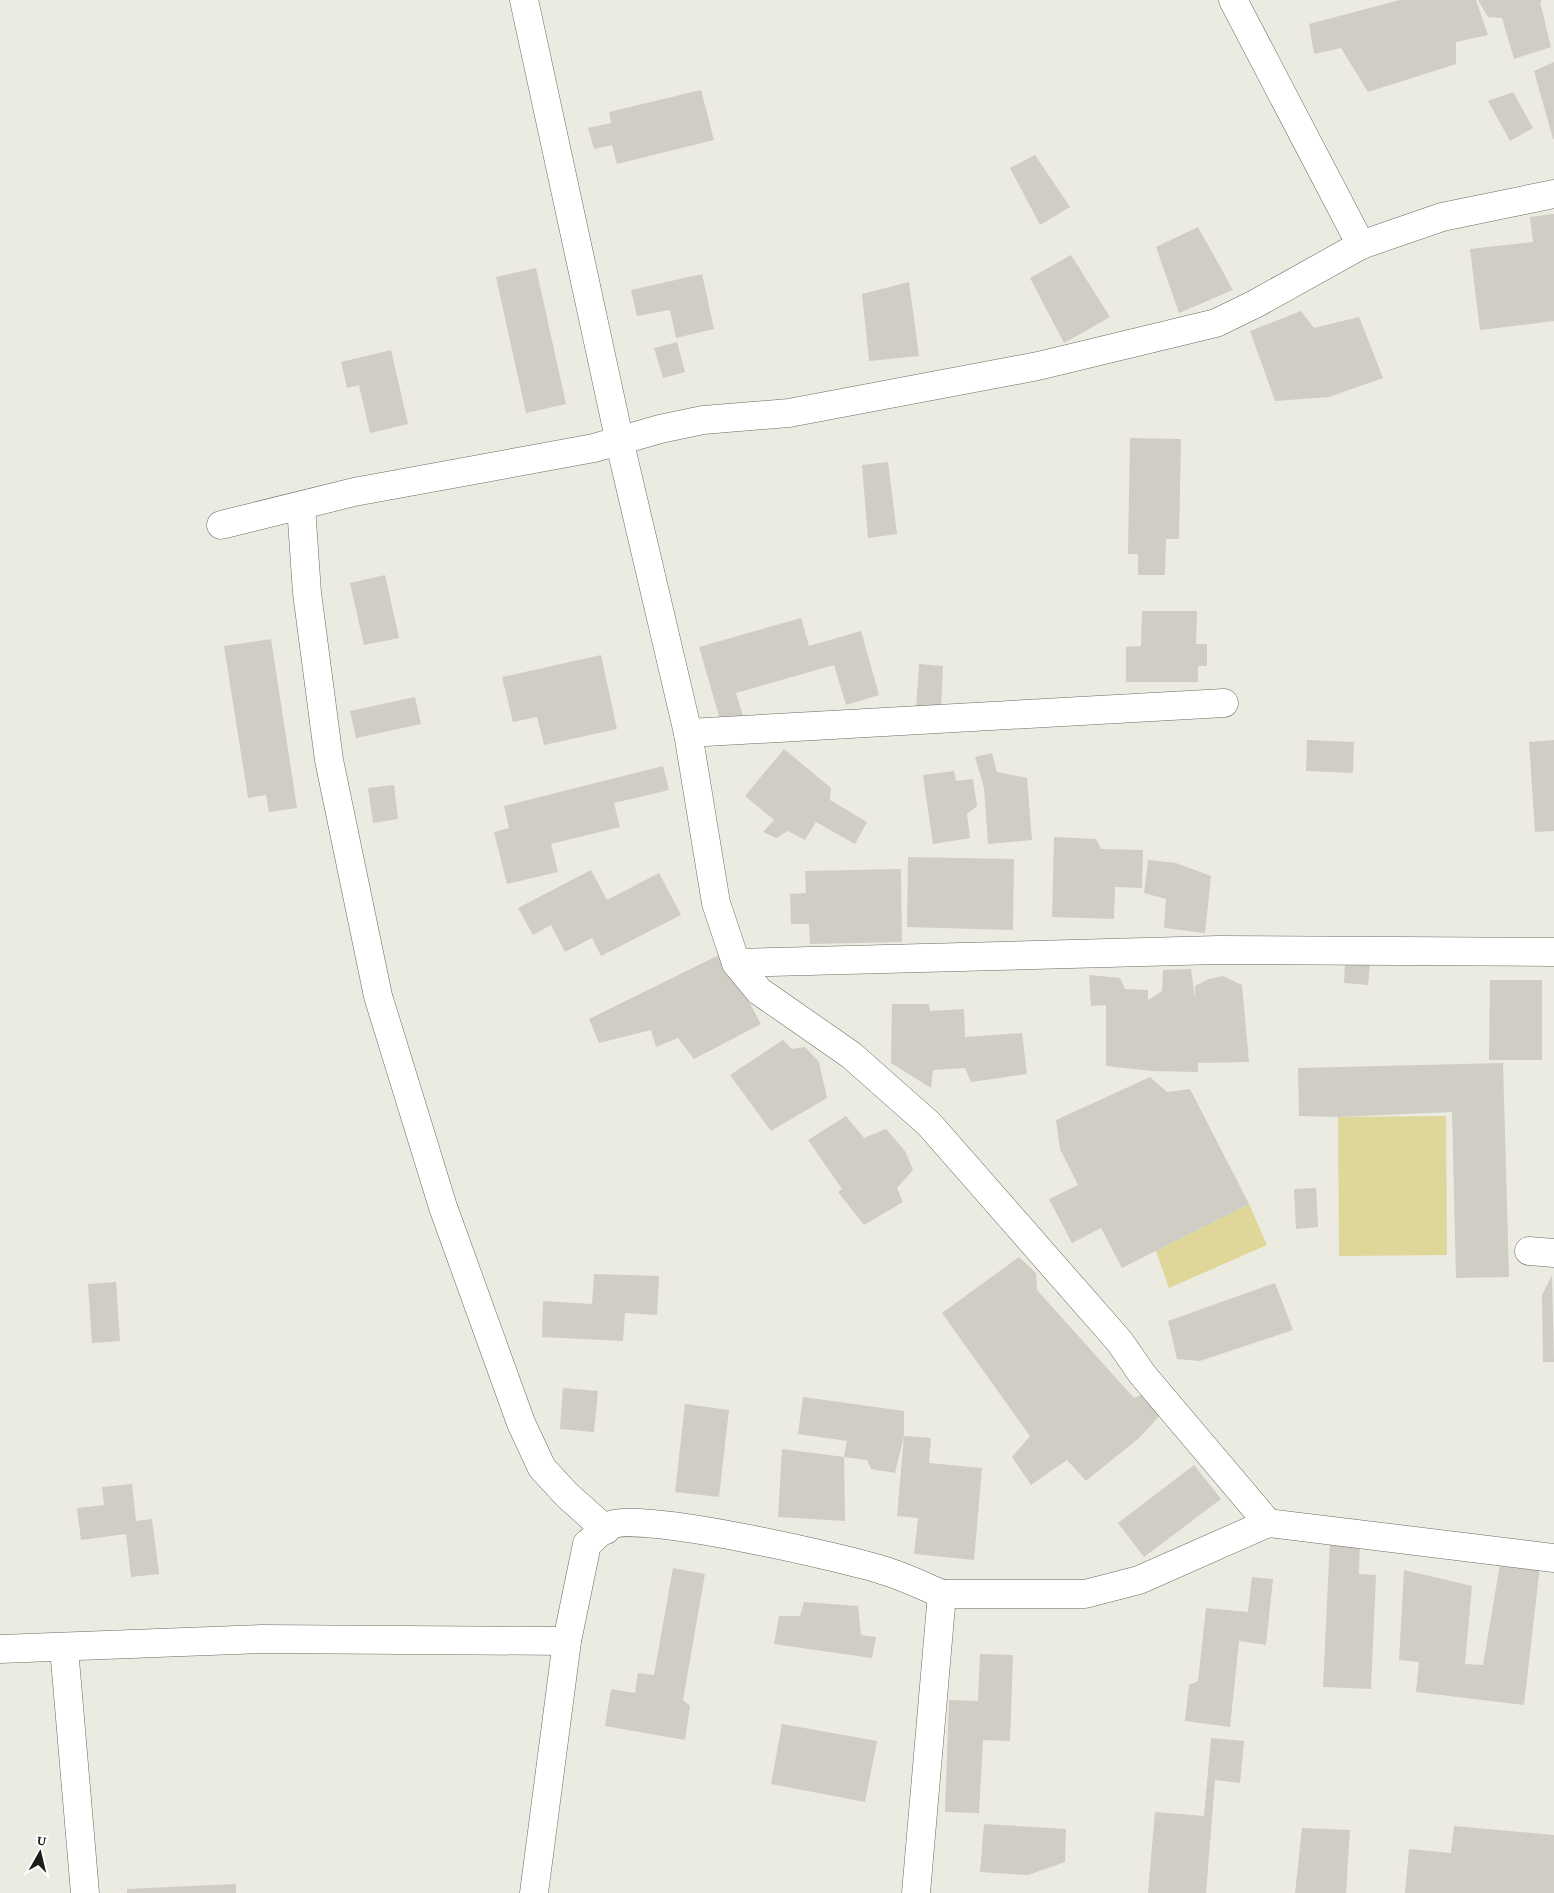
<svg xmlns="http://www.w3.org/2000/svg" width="1554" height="1893" viewBox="0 0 1554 1893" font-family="'Crimson Pro',serif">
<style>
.green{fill:#dfd69a}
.building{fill:#cfcdc4}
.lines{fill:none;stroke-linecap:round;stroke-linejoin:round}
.minor-casing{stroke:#6b6a61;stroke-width:29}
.minor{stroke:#fff;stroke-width:28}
</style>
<rect width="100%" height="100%" fill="#ecebe1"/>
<g class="green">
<path d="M1446 1116 1447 1255 1339 1256 1338 1117Z"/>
<path d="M1249 1204 1267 1245 1169 1288 1156 1251Z"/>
</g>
<g class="building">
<path d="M1400 0H1476L1488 35 1456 42V64L1368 92 1341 48 1314 54 1309 24Z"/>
<path d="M1478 0H1542L1540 2 1551 47 1514 59 1502 18 1488 17Z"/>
<path d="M1554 62V139H1553L1534 71Z"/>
<path d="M701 90 714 140 617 164 612 145 594 149 588 128 611 123 609 112Z"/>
<path d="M1513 92 1533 128 1510 141 1488 101Z"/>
<path d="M1035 155 1070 207 1040 225 1010 168Z"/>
<path d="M1554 214V321L1480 330 1470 249 1533 242 1530 217Z"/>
<path d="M1198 227 1233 290 1179 313 1156 247Z"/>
<path d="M1071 255 1110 317 1064 343 1030 278Z"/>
<path d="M536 268 566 404 526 413 496 277Z"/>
<path d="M702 274 714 329 676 338 670 310 637 316 631 290Z"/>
<path d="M909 282 919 356 869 361 862 294Z"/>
<path d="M1301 311 1314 328 1359 317 1383 378 1329 397 1275 401 1250 331Z"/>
<path d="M677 342 685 372 663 378 654 348Z"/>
<path d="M391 350 408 424 370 433 359 385 347 388 341 362Z"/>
<path d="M1130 438 1181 439 1179 539H1166L1165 575H1138V554H1128Z"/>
<path d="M888 462 897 534 868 538 862 465Z"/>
<path d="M385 575 399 638 364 645 350 583Z"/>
<path d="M1142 611H1197L1196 644H1207V666H1198V682H1126V647L1141 646Z"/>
<path d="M801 618 809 646 861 631 879 695 846 705 834 665 736 693 743 716 721 723 699 647Z"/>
<path d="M271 639 297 808 269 812 266 795 248 798 224 646Z"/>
<path d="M601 655 617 729 544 745 537 717 513 722 502 677Z"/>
<path d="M919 664 943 666 941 710 916 709Z"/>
<path d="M415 697 421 724 356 738 350 711Z"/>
<path d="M1307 740 1354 742 1353 773 1306 771Z"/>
<path d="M1554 740V831L1535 832 1529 742Z"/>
<path d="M784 749 831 788 830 800 867 822 855 844 816 822 805 840 788 831 776 838 763 832 774 820 745 796Z"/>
<path d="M992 753 997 772 1027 778 1032 840 988 844 984 788 975 757Z"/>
<path d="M663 766 669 790 614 803 620 827 551 844 558 872 507 884 494 832 509 828 504 806Z"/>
<path d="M954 771 956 781 973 779 977 806 967 814 970 838 933 844 923 775Z"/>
<path d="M394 785 398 819 373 823 368 788Z"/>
<path d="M1054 837 1096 839 1101 849 1143 850 1142 888 1115 887 1114 919 1052 917Z"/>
<path d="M908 857 1014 859 1013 930 907 927Z"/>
<path d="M1148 860 1176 863 1211 876 1205 933 1164 928 1166 899 1144 893Z"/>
<path d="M901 869 902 942 810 944 809 924H791L790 894 806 893 805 871Z"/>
<path d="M591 870 607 900 659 873 681 915 601 956 592 938 565 952 551 925 533 935 518 908Z"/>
<path d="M723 953 761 1024 694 1059 678 1038 656 1047 651 1030 599 1043 589 1019Z"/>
<path d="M1345 962 1370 964 1368 985 1344 983Z"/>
<path d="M1191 969 1195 999V986L1209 979 1223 976 1242 985 1249 1062 1198 1063V1072L1152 1071 1106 1066V1005L1091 1006 1089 975 1120 978 1125 989 1148 990V1000L1162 991 1163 970Z"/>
<path d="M1490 980H1542V1060H1489Z"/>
<path d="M892 1004H929L930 1011 964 1009 965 1037 1022 1033 1027 1074 971 1082 965 1068 933 1070 931 1088 891 1063Z"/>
<path d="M783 1040 792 1049 805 1047 819 1062 827 1098 771 1131 730 1075Z"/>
<path d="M1503 1063 1509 1277 1456 1278 1452 1112 1338 1117 1299 1116 1298 1068Z"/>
<path d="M1150 1077 1167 1092 1190 1089 1249 1204 1122 1268 1101 1228 1072 1243 1049 1199 1078 1185 1060 1149 1056 1120Z"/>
<path d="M846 1116 864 1138 886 1129 905 1151 913 1170 897 1188 903 1202 864 1225 838 1192 842 1189 808 1140Z"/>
<path d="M1316 1188 1318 1227 1296 1229 1294 1189Z"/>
<path d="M1019 1257 1036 1273 1037 1290 1134 1398 1146 1393 1165 1410 1139 1438 1086 1481 1067 1460 1031 1485 1012 1457 1030 1436 942 1313Z"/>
<path d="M594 1274 659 1276 657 1315 625 1313 623 1341 542 1337 543 1301 592 1304Z"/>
<path d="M1552 1275 1554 1362H1543L1542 1295Z"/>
<path d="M116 1282 120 1341 92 1343 88 1284Z"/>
<path d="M1275 1283 1293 1330 1200 1361 1177 1359 1168 1321Z"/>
<path d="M563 1388 598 1391 594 1432 560 1429Z"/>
<path d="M803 1397 904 1411V1436L931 1438 929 1463 982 1468 974 1560 914 1554 918 1518 897 1516 904 1436 895 1473 871 1469 867 1460 844 1457 845 1521 778 1517 782 1449 844 1457 847 1441 798 1434Z"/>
<path d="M685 1404 729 1410 719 1497 675 1492Z"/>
<path d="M1194 1465 1221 1499 1144 1557 1118 1523Z"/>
<path d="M132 1484 136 1521 152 1519 159 1574 131 1577 126 1534 81 1540 77 1508 104 1505 102 1487Z"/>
<path d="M1330 1540 1360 1541 1359 1574 1376 1575 1371 1689 1323 1687Z"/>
<path d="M1502 1552 1541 1557 1524 1705 1416 1692 1419 1662 1399 1660 1404 1570 1472 1586 1465 1664 1483 1665Z"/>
<path d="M673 1568 705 1574 683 1700 690 1706 685 1740 605 1726 611 1689 635 1693 638 1673 654 1675Z"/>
<path d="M1252 1577 1273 1579 1266 1645 1239 1641 1230 1727 1185 1721 1189 1685 1198 1681 1206 1608 1248 1612Z"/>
<path d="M804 1602 858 1606 861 1635 876 1637 872 1658 774 1644 779 1616H800Z"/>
<path d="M980 1654 1013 1655 1010 1741 983 1740 979 1813 945 1812 949 1700 978 1701Z"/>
<path d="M782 1724 877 1741 865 1802 771 1784Z"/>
<path d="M1211 1738 1244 1741 1240 1783 1215 1780 1206 1893H1148L1155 1812 1204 1816Z"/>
<path d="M984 1824 1066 1829 1065 1862 1028 1875 980 1872Z"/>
<path d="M1454 1826 1554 1835V1893H1405L1409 1849 1451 1853Z"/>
<path d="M1302 1828 1350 1830 1346 1893H1295Z"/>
<path d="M236 1884V1893H127V1889Z"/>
</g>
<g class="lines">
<g class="minor-casing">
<g id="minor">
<path d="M524 0 622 452 688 733 716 903 736 963 759 991 851 1055 929 1124 1120 1342 1142 1374 1268 1523"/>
<path d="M1233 0 1361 245"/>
<path d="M301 506 307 593 329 760 378 996 443 1207 521 1423 542 1468 567 1495 606 1530"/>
<path d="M221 525 354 492 594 448 660 429 703 420 789 413 1038 366 1216 323 1255 304 1361 245 1442 217 1554 194"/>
<path d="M688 733 1224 703"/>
<path d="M736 963 1218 950 1554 952"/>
<path d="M1529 1251 1554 1253"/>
<path d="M64 1648 85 1893"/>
<path d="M0 1649 262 1639 567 1641"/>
<path d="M534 1893 567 1641 587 1544C594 1539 602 1529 611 1525 639 1511 844 1558 882 1570 903 1576 923 1586 942 1594"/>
<path d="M916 1893 942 1594H1085L1139 1580 1268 1523 1554 1558"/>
</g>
</g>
<use href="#minor" class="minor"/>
</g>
<g transform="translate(40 1853) rotate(8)" stroke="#ffffff" stroke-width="4" paint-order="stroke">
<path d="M0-4L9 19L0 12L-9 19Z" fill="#1d1c19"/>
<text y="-8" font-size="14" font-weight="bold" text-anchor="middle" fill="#1d1c19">U</text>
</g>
</svg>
